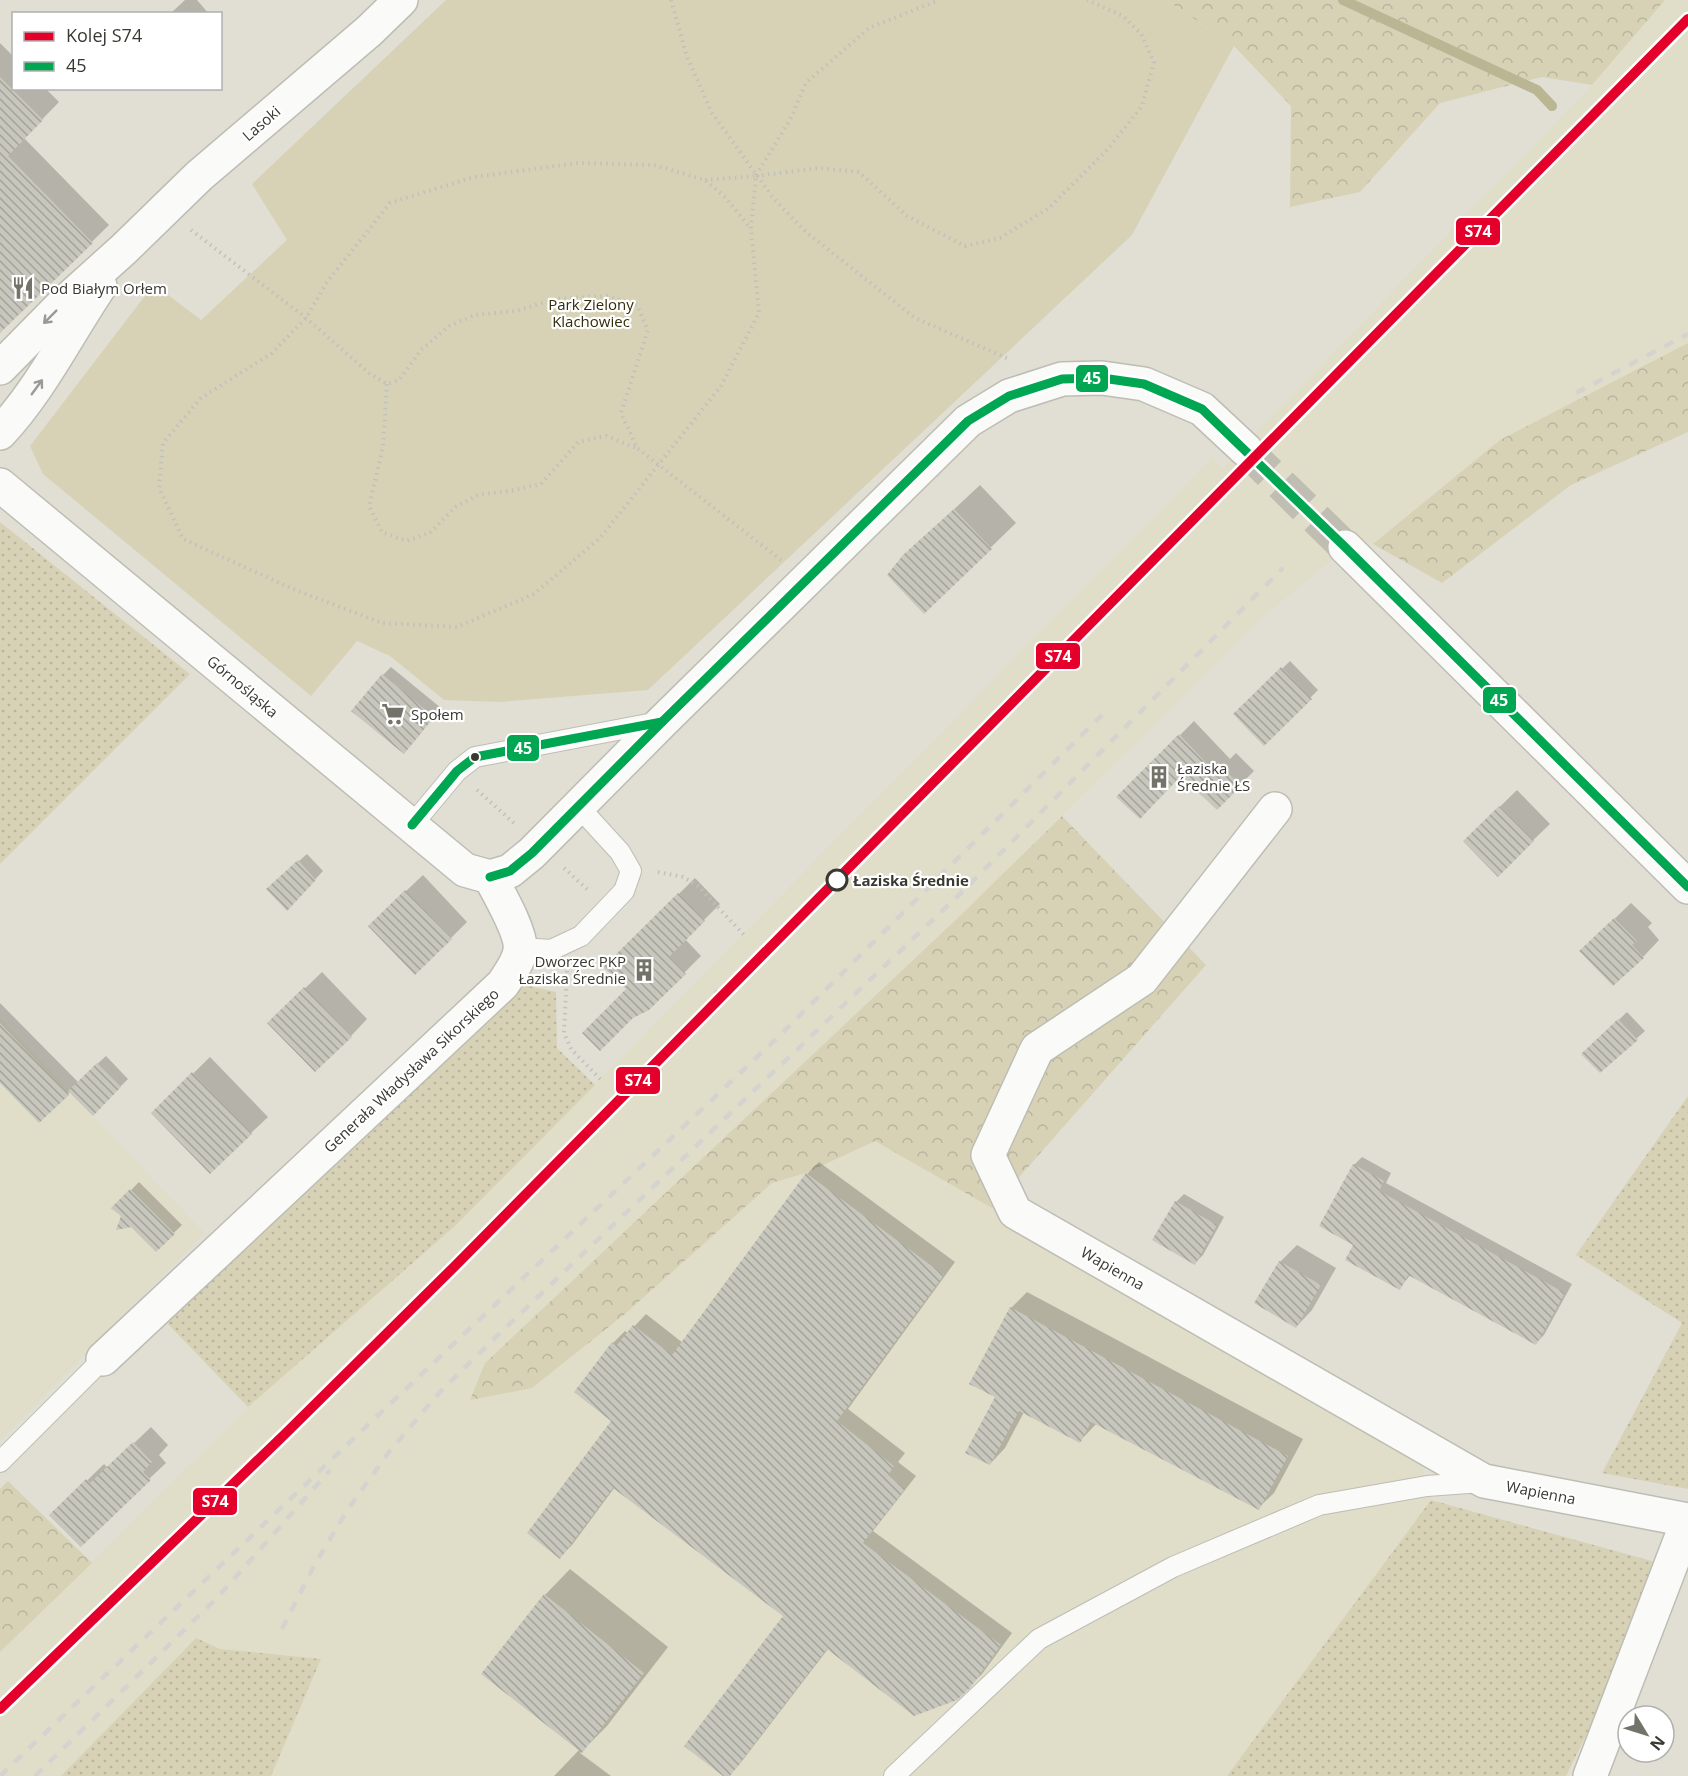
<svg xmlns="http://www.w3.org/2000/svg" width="1688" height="1776" viewBox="0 0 1688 1776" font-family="'Open Sans',sans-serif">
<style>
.built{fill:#e0ddc8}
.grass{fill:url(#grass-dots)}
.forest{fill:url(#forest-crowns)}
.green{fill:#d7d2b6}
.shadow{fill:#0003}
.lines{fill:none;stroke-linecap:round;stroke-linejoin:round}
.stream{stroke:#bab694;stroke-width:10}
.building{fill:url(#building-back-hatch)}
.tertiary-tunnel{stroke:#c0beb3;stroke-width:33;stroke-dasharray:33 16;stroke-linecap:butt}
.service-casing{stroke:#bebdb4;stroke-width:22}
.minor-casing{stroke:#bebdb4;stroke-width:36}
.tertiary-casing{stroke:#bebdb4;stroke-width:36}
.path{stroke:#c1c0bb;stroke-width:4;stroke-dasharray:1.5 4.5;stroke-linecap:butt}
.service{stroke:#fafaf9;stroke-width:20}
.minor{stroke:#fafaf9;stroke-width:33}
.tertiary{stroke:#fafaf9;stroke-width:33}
.rail{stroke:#d4d3d0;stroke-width:4.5;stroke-dasharray:10 10;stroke-linecap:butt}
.bus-1-casing{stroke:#fff;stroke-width:14}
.bus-1{stroke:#00a651;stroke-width:9}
.rail-1-casing{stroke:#fff;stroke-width:15}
.rail-1{stroke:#e4002b;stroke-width:10}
.oneway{stroke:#9a9a95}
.bus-dot{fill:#3a3931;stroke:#fff;stroke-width:2}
.stop-dot{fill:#fff;stroke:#3a3931;stroke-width:3}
.labels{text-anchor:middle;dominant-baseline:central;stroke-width:4.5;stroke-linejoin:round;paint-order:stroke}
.street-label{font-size:15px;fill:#3a3931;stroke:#fff}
.poi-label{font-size:15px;fill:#3a3931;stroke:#fff;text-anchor:start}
.park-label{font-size:15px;fill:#322d08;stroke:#fff}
.stop-label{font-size:15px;font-weight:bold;fill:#3a3931;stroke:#fff;text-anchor:start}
.line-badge{stroke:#fff;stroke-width:2}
.badge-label{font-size:16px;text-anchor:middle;font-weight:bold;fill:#fff}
</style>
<defs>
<pattern id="grass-dots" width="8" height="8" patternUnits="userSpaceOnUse" patternTransform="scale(1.5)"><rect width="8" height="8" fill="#d7d2b6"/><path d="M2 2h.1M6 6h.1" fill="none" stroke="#b9b59d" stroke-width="1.8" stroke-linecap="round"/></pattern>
<pattern id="forest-crowns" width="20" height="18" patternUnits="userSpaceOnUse" patternTransform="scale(1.5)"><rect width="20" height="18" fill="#d7d2b6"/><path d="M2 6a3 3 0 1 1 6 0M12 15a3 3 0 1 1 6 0" fill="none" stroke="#b9b59d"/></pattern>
<pattern id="building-back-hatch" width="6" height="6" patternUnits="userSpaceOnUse" patternTransform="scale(1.5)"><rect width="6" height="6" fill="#c8c7be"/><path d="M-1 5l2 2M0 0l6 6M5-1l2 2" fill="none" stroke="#a3a39b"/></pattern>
</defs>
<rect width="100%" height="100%" fill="#e1dfd4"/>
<g class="built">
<path d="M1665 0H1688V343L1500 440 1373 544 1359 538 1270 611 963 913 485 1363 470 1399 532 1388 625 1314 772 1183 806 1173 875 1140 1141 1295 1422 1465 1431 1500 1227 1776H271L321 1659 220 1649 196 1638 61 1776H0V1652L248 1407 456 1225 1212 458 1222 468 1592 85Z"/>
<path d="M0 1018 204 1233 0 1441Z"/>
</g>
<g class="grass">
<path d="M0 522 190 674 0 864Z"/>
<path d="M521 984 556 992 557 1048 595 1085 456 1225 248 1407 163 1319Z"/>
<path d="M1688 1096V1489L1602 1473 1682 1323 1576 1255Z"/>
<path d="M1431 1500 1670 1566 1566 1776H1227Z"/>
<path d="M196 1638 220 1649 321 1659 271 1776H61Z"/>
</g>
<g class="forest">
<path d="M1166 0H1665L1592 85 1542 77 1440 103 1360 192 1290 207 1291 106 1234 46Z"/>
<path d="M1688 343V432L1571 485 1442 583 1373 544 1500 440Z"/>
<path d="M1062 816 1206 965 992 1208 875 1141 806 1173 772 1183 625 1314 532 1388 470 1400 485 1363 963 913Z"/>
<path d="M8 1481 92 1563 0 1652V1489Z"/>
</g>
<path class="green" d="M446 0H1166L1234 46 1132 235 648 690 500 702 444 700 390 656 357 641 311 696 43 474 30 446 154 284 201 320 287 240 252 184Z"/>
<g class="shadow">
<path d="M185 0H197L209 14H170Z"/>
<path d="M0 43 14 57V88H45L59 102 24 138 109 225 0 332Z"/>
<path d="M980 485 1016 523 924 612 917 544Z"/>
<path d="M1290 661 1318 690 1264 744 1236 714Z"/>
<path d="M391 667 441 708 412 744 383 675Z"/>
<path d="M1194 721 1230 759 1236 753 1254 771 1217 808 1182 774 1119 797Z"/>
<path d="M1517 790 1550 824 1498 874 1465 841Z"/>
<path d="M307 854 323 871 287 909 276 881Z"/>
<path d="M423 875 467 922 451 938 387 909Z"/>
<path d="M695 878 720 904 685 939 701 956 648 1009 605 967Z"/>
<path d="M1631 903 1652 923 1648 927 1659 940 1643 957 1581 951Z"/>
<path d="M322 972 367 1019 351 1036 269 1023Z"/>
<path d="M0 1003 78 1082 106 1056 128 1079 93 1114 71 1091 39 1121 0 1080Z"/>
<path d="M1627 1012 1645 1031 1600 1071 1583 1054Z"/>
<path d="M210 1057 268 1117 251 1133 153 1113Z"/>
<path d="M1362 1157 1391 1173 1386 1183 1572 1284 1544 1335 1536 1343 1411 1274 1400 1288 1356 1244 1354 1165Z"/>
<path d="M819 1162 955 1262 848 1409 905 1453 898 1462 916 1476 873 1531 1012 1633 982 1674 956 1699 828 1649 739 1765 728 1776H725L786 1616 615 1487 572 1545 560 1557 613 1420V1343L625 1331 628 1333 646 1314 683 1343 807 1174Z"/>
<path d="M139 1182 182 1225 156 1250 114 1208Z"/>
<path d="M1184 1194 1224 1217 1203 1255 1195 1263 1154 1240 1176 1202Z"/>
<path d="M1297 1245 1336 1268 1312 1310 1296 1327 1280 1262Z"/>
<path d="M1027 1292 1303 1439 1274 1493 1258 1508 1097 1423 1080 1441 1024 1412 1005 1448 990 1464 997 1397 1011 1308Z"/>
<path d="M151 1427 168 1445 159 1455 166 1463 149 1479 52 1515 104 1464 108 1468Z"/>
<path d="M570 1569 668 1647 607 1726 580 1753 611 1776H554L580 1749 483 1674 545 1595Z"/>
</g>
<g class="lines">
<path class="stream" d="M1343 0 1537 90 1552 106"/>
</g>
<g class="building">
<path d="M0 77 43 120 8 156 93 243 0 333Z"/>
<path d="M954 509 992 549 924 614 887 575 903 555Z"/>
<path d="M1281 667 1312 699 1264 746 1233 714Z"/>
<path d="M382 674 434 717 404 754 351 711Z"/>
<path d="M1179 734 1215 772 1221 766 1241 786 1217 810 1181 776 1140 819 1116 797Z"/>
<path d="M1499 806 1534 841 1498 877 1463 841Z"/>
<path d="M298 860 316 880 287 911 266 889Z"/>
<path d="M405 890 452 939 415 975 368 926Z"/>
<path d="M678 893 705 921 669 957 686 974 649 1010 633 1018 600 1051 582 1033 626 989 603 967Z"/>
<path d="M1614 918 1637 941 1632 945 1644 958 1613 986 1579 951Z"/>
<path d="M304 987 352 1037 315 1072 267 1023Z"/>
<path d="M1618 1019 1638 1040 1600 1073 1581 1054Z"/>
<path d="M0 1023 69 1095 39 1123 0 1083Z"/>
<path d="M97 1063 121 1087 93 1116 68 1091Z"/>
<path d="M192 1072 252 1134 210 1174 151 1113Z"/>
<path d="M1353 1164 1384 1181 1379 1191 1565 1293 1536 1345 1408 1275 1400 1290 1345 1260 1353 1245 1319 1226Z"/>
<path d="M806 1173 944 1275 837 1421 894 1466 888 1475 905 1489 863 1543 1001 1645 970 1688 957 1700 914 1716 827 1649 730 1776H723L684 1746 783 1616 613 1488 560 1559 527 1533 611 1421 574 1392 612 1342 617 1345 633 1325 672 1355Z"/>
<path d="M130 1189 175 1234 156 1252 131 1227 116 1230 121 1216 111 1208Z"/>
<path d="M1175 1201 1217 1225 1195 1265 1152 1240Z"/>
<path d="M1279 1261 1321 1285 1296 1328 1254 1303Z"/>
<path d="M1010 1307 1288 1456 1259 1510 1091 1422 1080 1443 1019 1411 990 1465 965 1453 995 1397 969 1384Z"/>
<path d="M133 1442 152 1462 143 1472 151 1480 81 1547 49 1515 86 1479 90 1483Z"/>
<path d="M544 1594 644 1673 582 1753 481 1674Z"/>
</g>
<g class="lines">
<path class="tertiary-tunnel" d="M1246 450 1345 547"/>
<g class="service-casing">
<g id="service">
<path d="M412 825 457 771 475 757 659 722"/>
<path d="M521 948 551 950 581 936 624 891 631 871 620 852 578 806"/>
<path d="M0 1462 103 1359"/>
<path d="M894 1776 1039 1639 1173 1567 1319 1505 1427 1486 1482 1482"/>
</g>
</g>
<g class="minor-casing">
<g id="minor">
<path d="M1275 809 1142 979 1037 1049 988 1155 1015 1212 1484 1481 1688 1520"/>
<path d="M103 1359 503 984C510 973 518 963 520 951 523 935 498 892 490 877"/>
<path d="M1590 1776 1688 1520"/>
</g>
</g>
<g class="tertiary-casing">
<g id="tertiary">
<path d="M0 368 64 303 124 249 199 176 369 31 401 0"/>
<path d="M0 433C41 389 67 335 100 286"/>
<path d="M0 485 465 870 490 877 510 871 532 853 662 722 968 421 1009 396 1062 379 1102 378 1144 384 1202 409 1246 450"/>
<path d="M1345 547 1688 887"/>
</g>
</g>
<g class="path">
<path d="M671 0 687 57 712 113 774 199 806 232 915 318 1011 360"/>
<path d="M756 175 790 120 806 83 869 28 939 0"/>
<path d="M756 176 818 168 859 172 907 216 965 246 1000 238 1049 208 1108 149 1142 106 1154 62 1141 34 1123 16 1087 0"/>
<path d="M705 180 756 176 751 229 759 313 721 386 600 538 534 594 457 627 382 623 293 589 183 539 159 488 163 443 201 398 272 353 306 318 327 282 390 203 474 177 578 163 654 165 705 180 726 198 751 229"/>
<path d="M191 230 306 318 369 373 387 384 399 380 421 350 449 326 475 315 516 311 556 299 607 296 637 305 648 330 621 413 637 448 781 560"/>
<path d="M387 384 383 447 369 506 382 532 406 541 430 533 455 507 478 495 515 490 541 484 578 442 606 436 636 448"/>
<path d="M477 790 516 825"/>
<path d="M564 868 589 891"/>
<path d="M658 872 683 877 698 886 744 935"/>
<path d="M567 971 564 1033 571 1049 601 1080"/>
<path d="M715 991 727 1001"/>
</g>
<use href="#service" class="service"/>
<use href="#minor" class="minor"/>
<use href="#tertiary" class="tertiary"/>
<g class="rail">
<path d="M1576 393 1688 334"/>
<path d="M282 1629 315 1564 348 1509 389 1452 439 1393 499 1334 961 893 1283 568"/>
<path d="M0 1776 373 1420 773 1042 1106 711"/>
<path d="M35 1776 218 1597 330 1470"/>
</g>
<g class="bus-1-casing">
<g id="bus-1">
<path d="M412 825 457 771 475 757 662 722"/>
<path d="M490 877 510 871 532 853 662 722 968 421 1009 396 1062 379 1102 378 1144 384 1202 409 1345 547 1688 887"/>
</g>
</g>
<use href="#bus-1" class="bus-1"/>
<g class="rail-1-casing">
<path id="rail-1" d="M0 1709 284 1435 454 1267 1688 19"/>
</g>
<use href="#rail-1" class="rail-1"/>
</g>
<defs><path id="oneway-shaft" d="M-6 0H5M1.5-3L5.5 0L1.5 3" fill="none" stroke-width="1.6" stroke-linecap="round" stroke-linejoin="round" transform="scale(1.5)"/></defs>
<g class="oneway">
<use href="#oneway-shaft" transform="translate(50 317) rotate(135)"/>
<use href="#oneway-shaft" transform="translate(37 387) rotate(-54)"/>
</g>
<defs>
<g id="restaurant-bare" transform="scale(1.8)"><path d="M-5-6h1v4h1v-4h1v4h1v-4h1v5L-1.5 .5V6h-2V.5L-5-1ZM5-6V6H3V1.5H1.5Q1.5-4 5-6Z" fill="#74736a" stroke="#fff" stroke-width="2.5" paint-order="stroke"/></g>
<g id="supermarket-bare" transform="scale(1.8)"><path d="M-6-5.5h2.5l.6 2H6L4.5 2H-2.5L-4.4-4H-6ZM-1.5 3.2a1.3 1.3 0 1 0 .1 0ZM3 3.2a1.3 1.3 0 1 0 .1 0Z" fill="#74736a" stroke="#fff" stroke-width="2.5" paint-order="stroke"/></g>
<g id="building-bare" transform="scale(1.8)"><path d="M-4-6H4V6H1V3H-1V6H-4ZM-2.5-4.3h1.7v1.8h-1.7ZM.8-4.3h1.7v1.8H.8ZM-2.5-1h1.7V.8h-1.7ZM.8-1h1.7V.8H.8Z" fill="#74736a" stroke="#fff" stroke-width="2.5" paint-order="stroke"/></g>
</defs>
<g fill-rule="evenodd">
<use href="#restaurant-bare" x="23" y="288"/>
<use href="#supermarket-bare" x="393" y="714"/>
<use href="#building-bare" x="1159" y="777"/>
<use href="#building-bare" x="644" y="970"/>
</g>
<circle class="bus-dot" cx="475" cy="757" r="5"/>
<circle class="stop-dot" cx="837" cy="880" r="10"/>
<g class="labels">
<g class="street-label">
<text transform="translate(261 123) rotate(-41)">Lasoki</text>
<text transform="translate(243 686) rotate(40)">Górnośląska</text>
<text transform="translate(411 1070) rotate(-43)">Generała Władysława Sikorskiego</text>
<text transform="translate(1113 1268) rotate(30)">Wapienna</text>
<text transform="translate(1541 1492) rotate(11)">Wapienna</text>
</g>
<g class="poi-label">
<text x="41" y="288">Pod Białym Orłem</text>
<text x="411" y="714">Społem</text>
<text x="1177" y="768">Łaziska<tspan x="1177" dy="17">Średnie ŁS</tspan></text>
<text x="626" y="961" text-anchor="end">Dworzec PKP<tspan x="626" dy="17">Łaziska Średnie</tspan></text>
</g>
<g class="park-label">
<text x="591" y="304">Park Zielony<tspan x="591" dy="17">Klachowiec</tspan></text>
</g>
<g class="stop-label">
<text x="853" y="880">Łaziska Średnie</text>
</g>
</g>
<g class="line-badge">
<rect x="1455" y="217" width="46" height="29" rx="6" fill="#e4002b"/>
<rect x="1075" y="364" width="34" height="29" rx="6" fill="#00a651"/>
<rect x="1035" y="642" width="46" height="28" rx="6" fill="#e4002b"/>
<rect x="1482" y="686" width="35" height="28" rx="6" fill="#00a651"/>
<rect x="506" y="734" width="34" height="28" rx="6" fill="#00a651"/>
<rect x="615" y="1066" width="46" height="29" rx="6" fill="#e4002b"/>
<rect x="192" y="1487" width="46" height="29" rx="6" fill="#e4002b"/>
</g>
<g class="badge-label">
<text x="1478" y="237">S74</text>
<text x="1092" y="384">45</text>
<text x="1058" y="662">S74</text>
<text x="1499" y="706">45</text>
<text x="523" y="754">45</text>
<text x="638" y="1086">S74</text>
<text x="215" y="1507">S74</text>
</g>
<rect x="12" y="12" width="210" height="78" fill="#ffffff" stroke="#b0b0ad" stroke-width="1.5"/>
<rect x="24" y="32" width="30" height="9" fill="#e4002b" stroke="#b0b0ad" stroke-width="1.5"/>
<text x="66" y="42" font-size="18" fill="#3a3931">Kolej S74</text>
<rect x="24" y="62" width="30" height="9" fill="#00a651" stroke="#b0b0ad" stroke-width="1.5"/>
<text x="66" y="72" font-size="18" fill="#3a3931">45</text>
<g transform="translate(1646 1734) rotate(128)"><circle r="28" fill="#ffffff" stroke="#b0b0ad" stroke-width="1.5"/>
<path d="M0-4.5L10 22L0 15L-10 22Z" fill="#74736a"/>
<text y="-9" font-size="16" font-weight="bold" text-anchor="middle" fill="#3a3931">N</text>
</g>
</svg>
